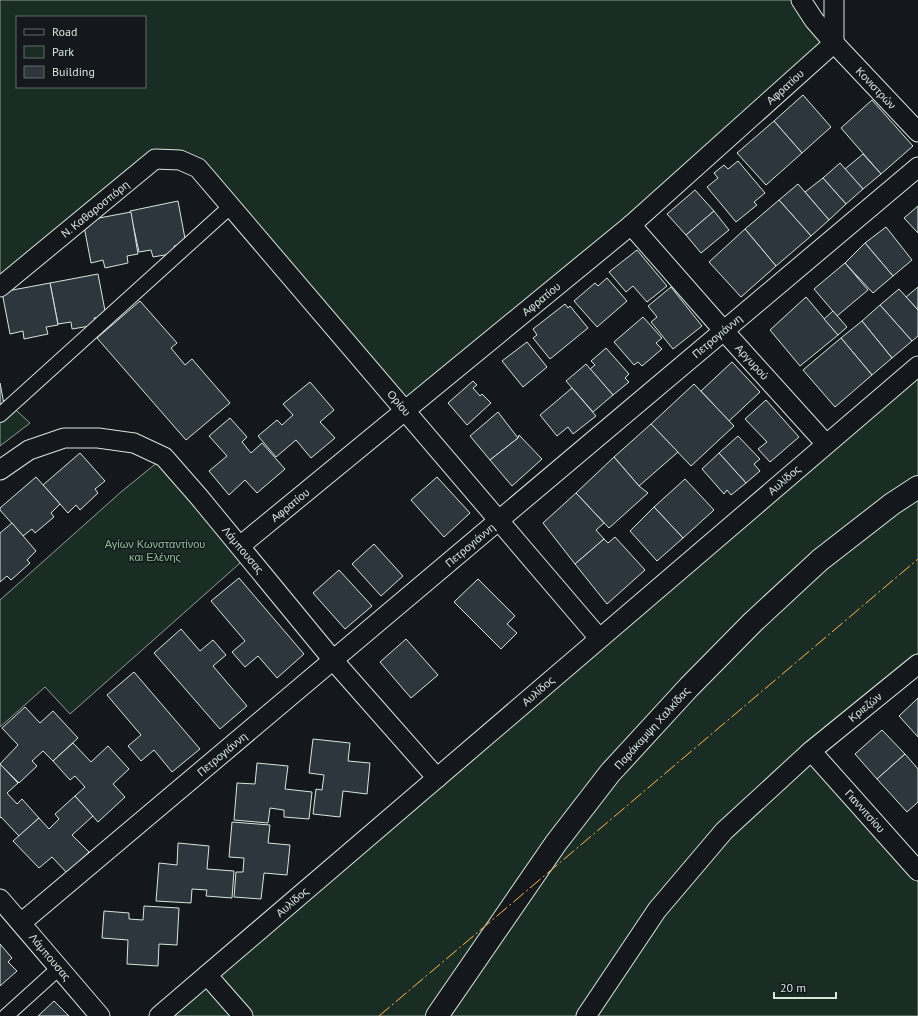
<svg xmlns="http://www.w3.org/2000/svg" width="918" height="1016" viewBox="0 0 918 1016" font-family="'PT Sans',sans-serif">
<style>
.green{fill:#1a2d24;stroke:#939e99;fill-rule:evenodd}
.building{fill:#2c363c;stroke:#d8e6dc}
.lines{fill:none;stroke-linecap:round;stroke-linejoin:round}
.pedestrian-casing{stroke:#d8e6dc;stroke-width:16}
.minor-casing{stroke:#d8e6dc;stroke-width:21}
.primary-casing{stroke:#d8e6dc;stroke-width:24}
.pedestrian{stroke:#14181c;stroke-width:14}
.minor{stroke:#14181c;stroke-width:19}
.primary{stroke:#14181c;stroke-width:22}
.power{stroke:#ffb74d;stroke-width:1;stroke-dasharray:14 3 2 3;stroke-linecap:butt}
.labels{text-anchor:middle;dominant-baseline:central;stroke-width:3;stroke-linejoin:round;paint-order:stroke}
.street-label{font-size:11px;fill:#d8e6dc;stroke:#14181c}
.park-label{font-size:11px;fill:#8ac095;stroke:#14181c}
</style>
<rect width="100%" height="100%" fill="#14181c"/>
<g class="green">
<path d="M0 0H801L834 43 405 410 198 168 155 159 0 287ZM17 17H145V87H17Z"/>
<path d="M918 366V664L811 751 918 871V1016H159Z"/>
<path d="M0 400 6 401 30 423 0 446Z"/>
<path d="M164 457 248 556 70 714 45 687 0 727V600L121 492Z"/>
</g>
<g class="building">
<path d="M803 95 831 127 802 153 774 121Z"/>
<path d="M872 100 913 146 881 174 841 128Z"/>
<path d="M774 121 802 153 766 185 737 153Z"/>
<path d="M863 154 881 174 863 189 845 169Z"/>
<path d="M738 161 765 193 754 202 757 205 736 222 707 187 718 178 714 173 724 165 728 169Z"/>
<path d="M840 163 863 189 846 204 823 178Z"/>
<path d="M823 178 846 204 829 220 805 192Z"/>
<path d="M798 184 829 220 811 236 779 200Z"/>
<path d="M695 190 714 211 686 235 667 214Z"/>
<path d="M779 200 811 236 776 266 745 229Z"/>
<path d="M178 201 186 244 174 246 176 253 153 257 151 250 139 252 130 211Z"/>
<path d="M918 206V233L904 218Z"/>
<path d="M714 211 729 230 701 253 686 235Z"/>
<path d="M131 212 138 254 127 256 128 263 105 268 103 260 91 263 83 221Z"/>
<path d="M886 227 912 260 893 276 865 243Z"/>
<path d="M745 229 776 266 741 297 709 262Z"/>
<path d="M865 243 893 276 873 293 845 263Z"/>
<path d="M637 250 667 286 647 302 633 286 626 292 609 272Z"/>
<path d="M845 263 868 290 837 316 814 289Z"/>
<path d="M98 274 106 316 94 318 96 325 72 329 71 322 58 324 50 283Z"/>
<path d="M607 278 627 301 597 327 574 301 595 283 598 286Z"/>
<path d="M50 283 58 325 46 327 48 334 24 339 23 331 10 334 2 292Z"/>
<path d="M671 287 702 326 673 349 651 322 657 317 648 306Z"/>
<path d="M918 287V310L906 297Z"/>
<path d="M899 289 918 310V336L912 341 880 305Z"/>
<path d="M806 297 838 335 800 366 770 330Z"/>
<path d="M140 301 177 343 171 348 185 365 192 359 230 403 186 440 97 338Z"/>
<path d="M565 304 568 308 570 306 588 328 550 359 533 338 537 335 533 329Z"/>
<path d="M880 305 912 341 892 358 862 321Z"/>
<path d="M833 311 847 327 838 335 824 319Z"/>
<path d="M643 317 662 338 656 343 662 349 642 366 638 362 634 365 614 342Z"/>
<path d="M862 321 892 358 872 375 841 338Z"/>
<path d="M841 338 872 375 835 407 803 370Z"/>
<path d="M527 342 547 367 523 387 502 361Z"/>
<path d="M606 348 629 374 625 378 629 382 613 395 590 369 595 365 591 361Z"/>
<path d="M732 362 760 392 729 421 701 391Z"/>
<path d="M586 364 613 395 593 412 566 381Z"/>
<path d="M473 381 477 385 473 388 480 396 482 394 491 403 467 425 448 403Z"/>
<path d="M310 382 334 410 320 422 335 438 311 458 296 440 276 457 258 436 277 420 282 425 293 415 283 404Z"/>
<path d="M0 383 4 404H0Z"/>
<path d="M694 384 734 426 691 466 651 424Z"/>
<path d="M572 388 596 416 573 434 568 427 557 436 540 415Z"/>
<path d="M766 400 799 437 770 462 758 449 767 442 745 419Z"/>
<path d="M498 412 518 438 490 460 470 436Z"/>
<path d="M230 418 247 437 242 442 251 453 262 443 285 469 257 493 245 480 229 495 209 471 227 456 209 436Z"/>
<path d="M651 424 678 452 639 486 614 457Z"/>
<path d="M519 435 542 459 512 486 490 460 518 438Z"/>
<path d="M738 436 760 459 754 464 760 471 746 483 719 453Z"/>
<path d="M80 453 105 481 95 489 98 493 80 510 76 505 68 513 43 485Z"/>
<path d="M719 453 746 483 731 495 727 490 724 494 702 469Z"/>
<path d="M614 457 639 486 648 493 609 528 576 493Z"/>
<path d="M36 477 60 504 51 513 54 517 35 533 32 529 23 536 0 510V508Z"/>
<path d="M437 477 470 513 444 537 411 500Z"/>
<path d="M685 479 714 510 683 538 654 507Z"/>
<path d="M576 493 604 523 596 530 604 539 575 564 543 523Z"/>
<path d="M654 507 683 538 657 561 630 531Z"/>
<path d="M12 523 36 551 27 560 30 563 11 580 7 576 0 582V533Z"/>
<path d="M615 537 645 570 607 604 575 564 604 539 608 543Z"/>
<path d="M374 544 403 576 381 596 352 564Z"/>
<path d="M339 570 372 606 345 629 313 593Z"/>
<path d="M239 578 304 654 277 678 258 656 245 667 232 652 245 641 211 601Z"/>
<path d="M478 579 515 616 507 624 517 633 501 649 454 602Z"/>
<path d="M181 629 200 651 213 640 226 655 213 666 247 706 220 729 154 653Z"/>
<path d="M406 639 438 675 411 698 380 662Z"/>
<path d="M134 672 200 749 172 772 154 750 141 761 128 746 141 735 107 695Z"/>
<path d="M918 698V737L899 716Z"/>
<path d="M25 707 40 723 53 711 78 738 53 761 43 751 32 761 37 766 19 783 0 764 18 745 2 728Z"/>
<path d="M882 730 905 754 877 779 855 754Z"/>
<path d="M313 739 350 743 348 761 370 763 367 794 343 791 340 817 313 814 316 789 322 790 324 775 309 773Z"/>
<path d="M73 743 91 762 108 746 129 769 113 784 125 797 98 822 75 796 85 787 75 776 70 780 53 761Z"/>
<path d="M905 754 918 769V802L907 812 877 779Z"/>
<path d="M257 763 288 766 285 789 312 792 309 819 284 817V810L270 808 268 823 234 820 237 783 255 784Z"/>
<path d="M0 764 18 783 7 793 17 804 22 799 39 818 19 836 1 817 0 818Z"/>
<path d="M75 796 93 816 72 835 89 852 67 873 52 857 39 868 13 841 39 818 49 829 59 819 55 814Z"/>
<path d="M232 822 270 825 268 843 290 845 287 875 264 873 261 899 234 897 236 872H243L244 858 229 857Z"/>
<path d="M178 843 209 846 207 869 234 871 232 898 206 896 207 890 192 889 191 903 156 901 159 863 177 865Z"/>
<path d="M144 906 179 908 177 945 159 944 158 966 127 964 128 940 102 938 104 911 129 913V919L143 920Z"/>
<path d="M0 944 12 958 8 962 17 971 0 986Z"/>
<path d="M54 1001 69 1016H38Z"/>
</g>
<g class="lines">
<g class="pedestrian-casing">
<g id="pedestrian">
<path d="M0 415 231 206"/>
<path d="M6 1016 59 968"/>
</g>
</g>
<g class="minor-casing">
<g id="minor">
<path d="M801 0 814 20 834 43 918 132"/>
<path d="M834 43V0"/>
<path d="M631 225 724 331 826 444"/>
<path d="M0 287 155 159 180 160 198 168 599 638"/>
<path d="M0 470 29 450 64 438H98L134 443 164 457 199 497 333 660 437 778"/>
<path d="M240 546 631 225 834 43"/>
<path d="M811 751 918 871"/>
<path d="M0 899 100 1016"/>
<path d="M21 923 918 167"/>
<path d="M207 975 243 1016"/>
<path d="M159 1016 918 366"/>
<path d="M586 1016 657 910 724 831 811 751 918 664"/>
</g>
</g>
<g class="primary-casing">
<path id="primary" d="M437 1016 556 843 610 773 689 687 753 622 820 560 892 504 918 487"/>
</g>
<use href="#pedestrian" class="pedestrian"/>
<use href="#minor" class="minor"/>
<use href="#primary" class="primary"/>
<path class="power" d="M379 1016 918 559"/>
</g>
<g class="labels">
<g class="street-label">
<text transform="translate(785 87) rotate(-42)">Αφρατίου</text>
<text transform="translate(876 88) rotate(47)">Κονιστρών</text>
<text transform="translate(95 209) rotate(-39)">Ν. Καθαροσπόρη</text>
<text transform="translate(541 299) rotate(-39)">Αφρατίου</text>
<text transform="translate(717 336) rotate(-40)">Πετρογιάννη</text>
<text transform="translate(752 362) rotate(48)">Αργυρού</text>
<text transform="translate(399 403) rotate(50)">Ορίου</text>
<text transform="translate(784 480) rotate(-41)">Αυλίδος</text>
<text transform="translate(290 505) rotate(-39)">Αφρατίου</text>
<text transform="translate(470 545) rotate(-40)">Πετρογιάννη</text>
<text transform="translate(243 550) rotate(50)">Λάμπουσας</text>
<text transform="translate(538 691) rotate(-41)">Αυλίδος</text>
<text transform="translate(865 707) rotate(-39)">Κριεζών</text>
<text transform="translate(652 728) rotate(-48)">Παράκαμψη Χαλκίδας</text>
<text transform="translate(222 754) rotate(-40)">Πετρογιάννη</text>
<text transform="translate(865 811) rotate(48)">Γιαννιτσίου</text>
<text transform="translate(292 902) rotate(-41)">Αυλίδος</text>
<text transform="translate(50 957) rotate(50)">Λάμπουσας</text>
</g>
<g class="park-label">
<text x="155" y="544">Αγίων Κωνσταντίνου<tspan x="155" dy="13">και Ελένης</tspan></text>
</g>
</g>
<rect x="16" y="16" width="130" height="72" fill="#14181c" stroke="#626a69"/>
<rect x="24" y="29" width="20" height="6" fill="#14181c" stroke="#626a69"/>
<text x="52" y="36" font-size="12" fill="#d8e6dc">Road</text>
<rect x="24" y="46" width="20" height="12" fill="#1a2d24" stroke="#626a69"/>
<text x="52" y="56" font-size="12" fill="#d8e6dc">Park</text>
<rect x="24" y="66" width="20" height="12" fill="#2c363c" stroke="#626a69"/>
<text x="52" y="76" font-size="12" fill="#d8e6dc">Building</text>
<path d="M774 992v6h62v-6" fill="none" stroke="#d8e6dc" stroke-width="2"/>
<text x="780" y="992" font-size="12" fill="#d8e6dc" stroke="#14181c" stroke-width="3" paint-order="stroke">20 m</text>
</svg>
